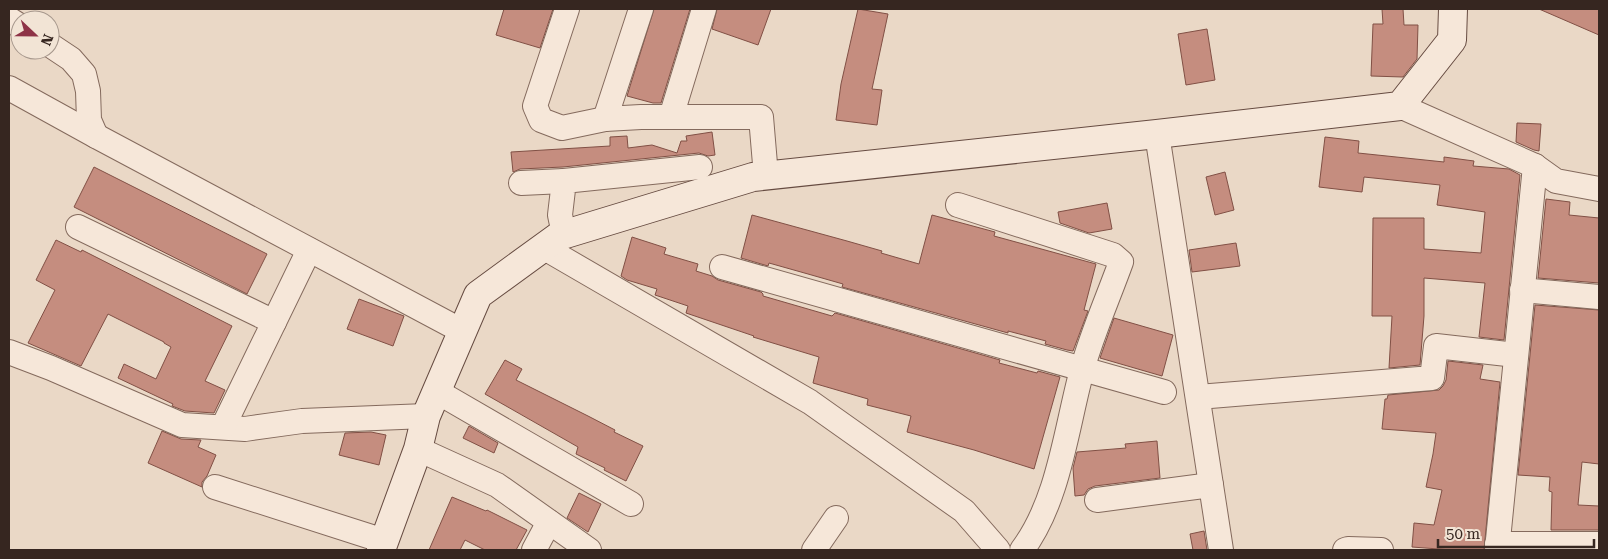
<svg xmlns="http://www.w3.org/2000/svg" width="1608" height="559" viewBox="0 0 1608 559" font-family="'Roboto Serif',serif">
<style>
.building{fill:#c58d7f;stroke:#815045}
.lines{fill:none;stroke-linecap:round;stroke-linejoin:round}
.street-casing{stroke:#846a5d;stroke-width:26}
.secondary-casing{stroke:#664b41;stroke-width:30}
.street{stroke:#f6e7d9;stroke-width:24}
.secondary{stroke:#f6e7d9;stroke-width:28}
</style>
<rect width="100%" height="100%" fill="#ead8c6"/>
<g class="building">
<path d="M504 9H553L540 48 496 35Z"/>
<path d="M654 9H690L661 103H653L627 96Z"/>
<path d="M717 9H771L758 45 712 29Z"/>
<path d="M858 9 888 14 872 89 882 90 877 125 836 120 841 84Z"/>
<path d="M1382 9H1403L1404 25H1418L1417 59 1403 77 1371 76 1373 24H1383Z"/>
<path d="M1539 9H1599V35Z"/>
<path d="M1207 29 1215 80 1186 85 1178 34Z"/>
<path d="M1517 123 1541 124 1539 151 1534 150 1516 142Z"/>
<path d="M712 132 715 155 708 156 699 153 563 167 520 169 513 172 511 152 610 146V137L627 136 628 148 652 145 677 153 681 141H687L686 136Z"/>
<path d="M1325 137 1359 141 1358 153 1444 162V157L1474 161 1473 166 1509 169 1520 175 1504 340 1479 337 1485 283 1424 278V316L1420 365 1389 368 1392 316H1372L1373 218H1424V249L1481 253 1485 212 1437 205 1440 185 1364 177 1362 192 1319 187Z"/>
<path d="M94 167 267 254 247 294 74 207Z"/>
<path d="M1225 172 1234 210 1215 215 1206 177Z"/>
<path d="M1546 199 1570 202 1569 215 1599 218V283L1538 278Z"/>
<path d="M1107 203 1112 229 1089 233 1060 223 1058 212Z"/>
<path d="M752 215 847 241 882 251 881 253 919 264 932 215 995 232 994 236 1096 264 1084 310 1088 311 1073 351 1067 350 1045 344 1046 341 1008 331V333L842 287 843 284 808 274 769 263 768 266 741 258Z"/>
<path d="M632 237 666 248 664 254 698 264 696 271 712 276 718 280 761 292 763 294V296L832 316 835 313 1000 360 999 363 1037 373 1038 371 1060 377 1034 469 974 450 907 432 911 416 867 405 868 399 813 383 819 357 753 337 754 336 686 313 688 306 655 295 657 289 627 280 621 276Z"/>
<path d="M56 240 81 252 82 250 232 326 205 381 225 390 214 413 185 411 172 406 173 404 118 378 124 364 156 379 171 347 164 343V342L108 314 81 366 28 343 55 290 36 280Z"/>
<path d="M1236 243 1240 266 1192 272 1189 250Z"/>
<path d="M359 299 404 316 393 346 347 329Z"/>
<path d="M1535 305 1599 310V464L1582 462 1578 505 1599 506V530H1551L1552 492 1549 491 1550 477 1518 475Z"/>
<path d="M1114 318 1173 335 1162 376 1100 358Z"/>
<path d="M505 360 522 369 516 380 588 416 615 430 614 432 643 446 626 481 604 470 605 468 576 454 578 447 485 394Z"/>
<path d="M1448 361 1483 365 1480 379 1500 382 1484 550H1452L1412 547 1414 523 1434 525 1442 490 1426 487 1433 454 1436 433 1382 429 1385 399H1387L1388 395 1439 390 1443 386 1446 380Z"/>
<path d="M469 426 498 443 494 453 463 438Z"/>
<path d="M162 431 181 439 201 440 198 447 216 455 207 476 202 482V487L148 463Z"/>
<path d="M371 432 386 435 379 465 339 455 345 433Z"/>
<path d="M1157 441 1160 478 1095 486 1088 489 1084 495 1075 496 1073 468 1077 452 1126 448 1125 444Z"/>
<path d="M579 493 601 504 588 532 567 518Z"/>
<path d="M452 497 486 511 487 510 527 530 516 550H485L465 540 460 550H429Z"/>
<path d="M1204 531 1207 550H1193L1190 534Z"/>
</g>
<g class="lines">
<g class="street-casing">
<g id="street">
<path d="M567 9 535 106 541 120 562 128 605 119"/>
<path d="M641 9 605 119 641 117H761L766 176"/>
<path d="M9 19 20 26"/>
<path d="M50 45 71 59 84 74 88 91 89 120 96 136"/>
<path d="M9 88 96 136 462 331"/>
<path d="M1400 106 1535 166 1556 181 1599 189"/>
<path d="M671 117 704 9"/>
<path d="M1157 134 1221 550"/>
<path d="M521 183 564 181"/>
<path d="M958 205 1113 255 1121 262C1108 298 1092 334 1082 370 1066 429 1059 501 1022 550"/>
<path d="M78 227 274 322"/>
<path d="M564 234 560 215 564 181 700 167"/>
<path d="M543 247 810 402 964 511 998 550"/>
<path d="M722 267 1164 392"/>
<path d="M1522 290 1599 297"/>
<path d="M9 352 51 368 182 425 245 429 302 421 426 416"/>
<path d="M436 391 631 504"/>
<path d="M1198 397 1432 378 1436 346 1516 355"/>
<path d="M223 427 309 250"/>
<path d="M418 449 497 485 589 550"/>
<path d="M215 487 384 541"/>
<path d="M1097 500 1211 485"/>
<path d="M1497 544H1599"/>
<path d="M534 550 549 522"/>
<path d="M814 550 836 518"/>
<path d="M1345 550 1348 549 1381 550"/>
<path d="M1497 550 1535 166"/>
</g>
</g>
<g class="secondary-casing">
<path id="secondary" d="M381 550 418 449 426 416 478 295 559 236 753 177 1157 134 1400 106 1452 40 1453 9"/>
</g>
<use href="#street" class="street"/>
<use href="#secondary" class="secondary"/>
</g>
<rect width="1608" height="559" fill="none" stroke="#362620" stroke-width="20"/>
<g transform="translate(35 35) rotate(112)"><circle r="24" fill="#f2e4d5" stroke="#a7988d"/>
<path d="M0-4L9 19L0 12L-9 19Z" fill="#8e3347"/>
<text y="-8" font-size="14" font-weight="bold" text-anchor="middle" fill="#362620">N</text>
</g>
<path d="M1438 539v8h156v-8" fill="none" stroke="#362620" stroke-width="2.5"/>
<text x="1446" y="539" font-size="15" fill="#362620" stroke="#f2e4d5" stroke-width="4" paint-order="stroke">50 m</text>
</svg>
